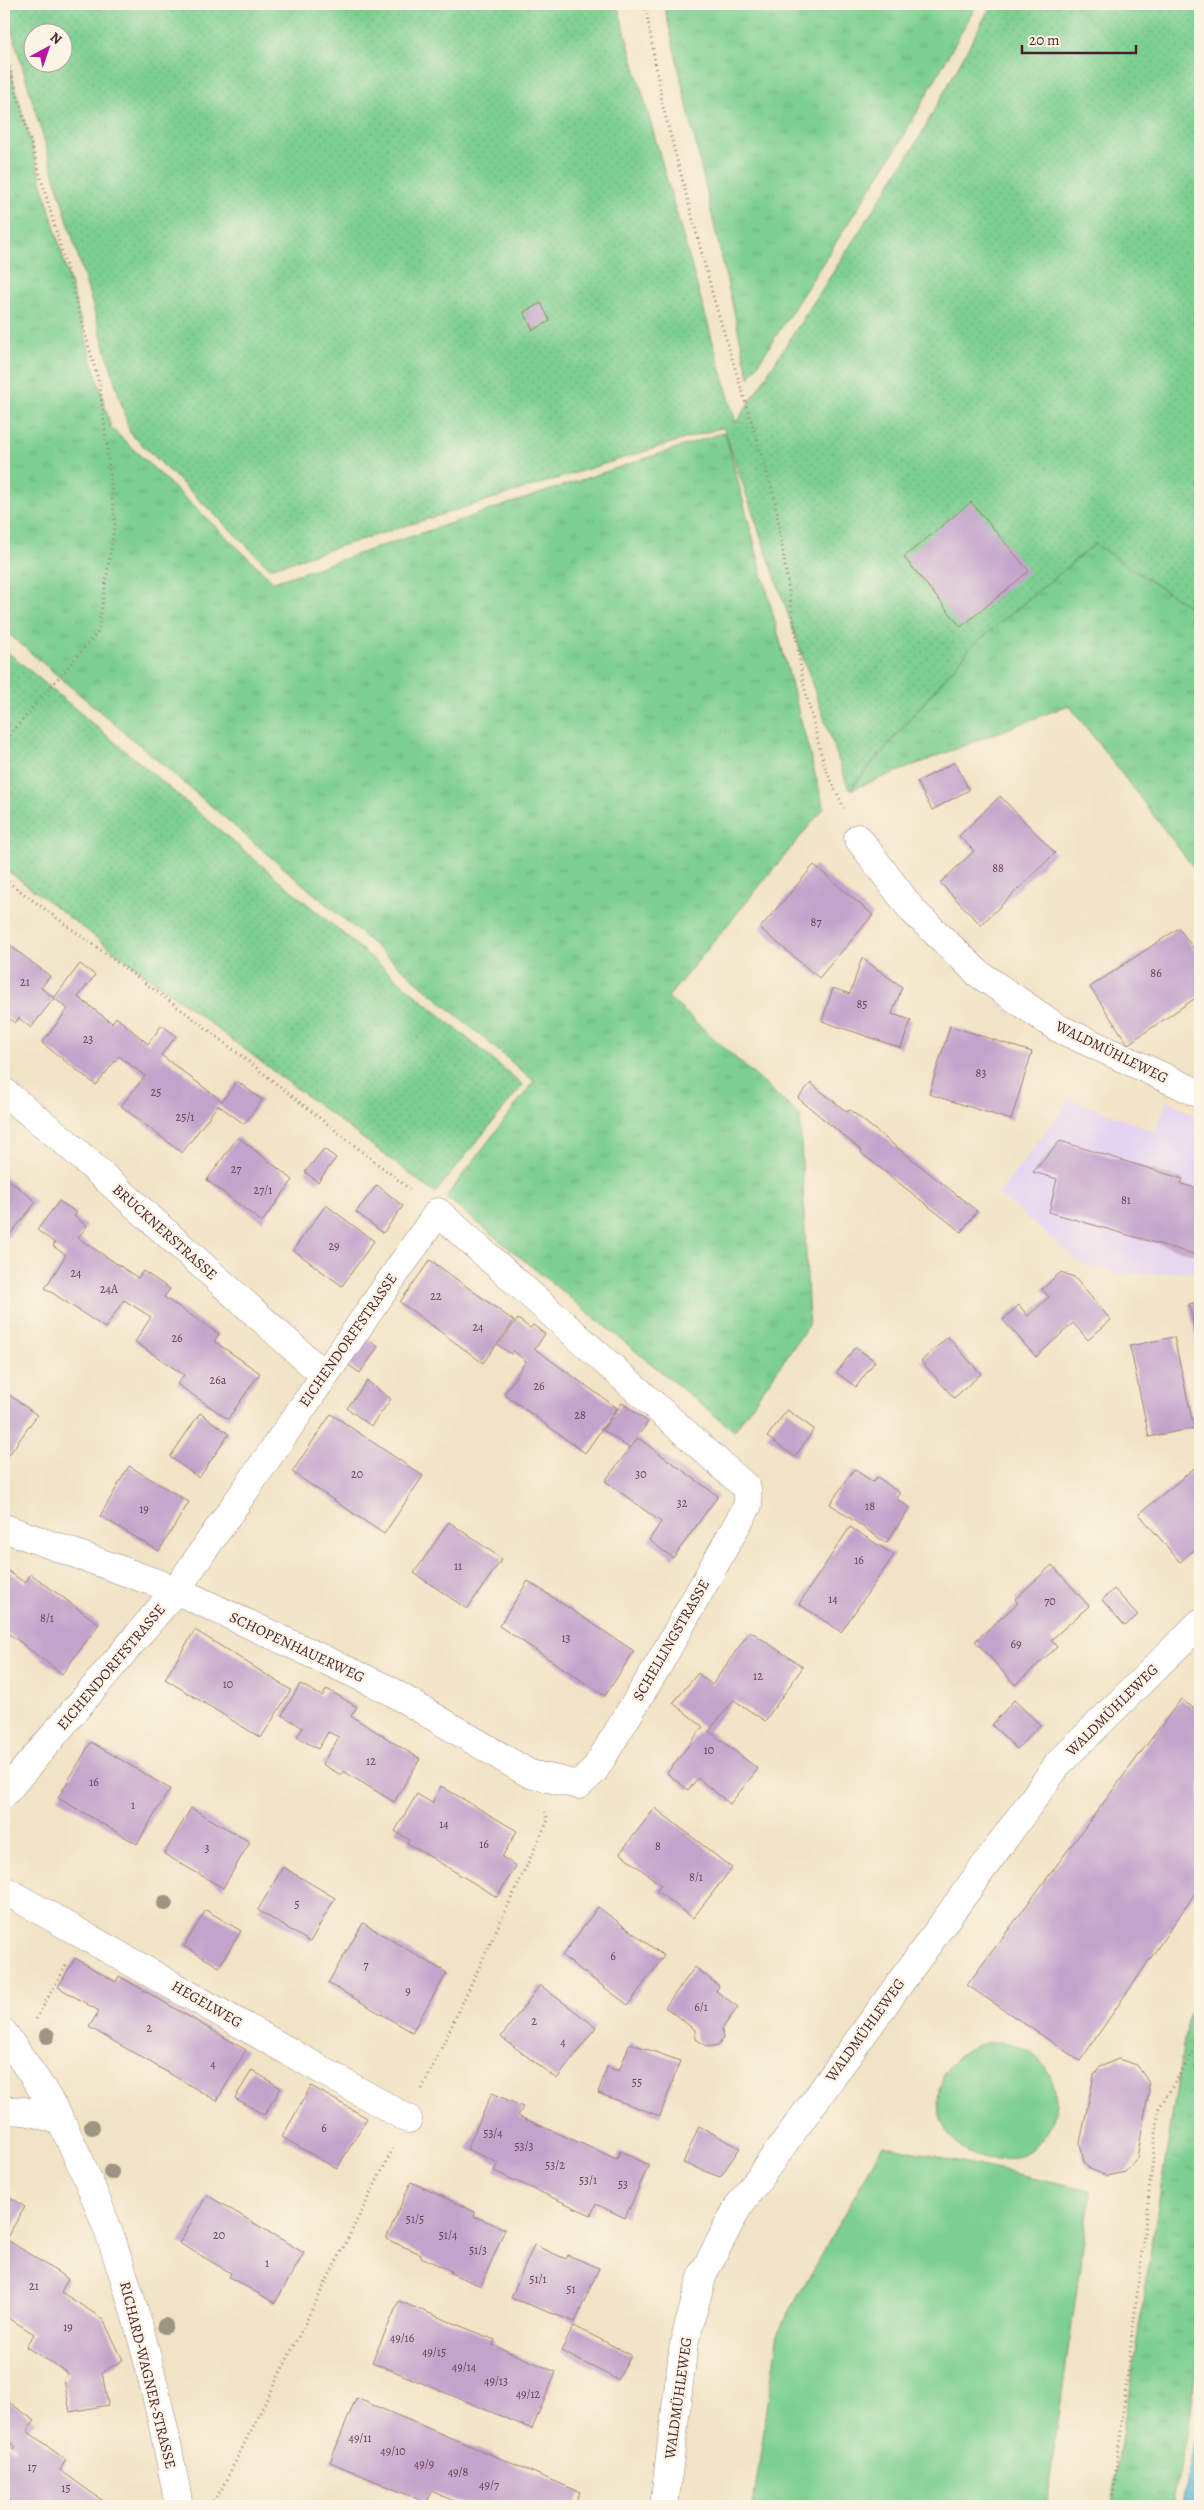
<svg xmlns="http://www.w3.org/2000/svg" width="1204" height="2510" viewBox="0 0 1204 2510" font-family="Alegreya,serif">
<style>
.built{fill:#e4d3f1}
.grass{fill:url(#grass-tufts);stroke:#64775e}
.garden{fill:url(#garden-dots);stroke:#64775e;fill-rule:evenodd}
.pitch{fill:#7dcf91;stroke:#64775e}
.water{fill:#4caccb;stroke:#4b667b}
.building{fill:#c1a3cb}
.lines{fill:none;stroke-linecap:round;stroke-linejoin:round}
.street-casing{stroke:#9e8178;stroke-width:29}
.path{stroke:#9e8178;stroke-width:3;stroke-dasharray:1 4;stroke-linecap:butt}
.street{stroke:#fff;stroke-width:28}
.tree{fill:#9d9481}
.labels{text-anchor:middle;dominant-baseline:central;stroke-width:5;stroke-linejoin:round;paint-order:stroke}
.number-label{font-size:12px;fill:#684053}
.street-label{font-size:15px;fill:#4a1f2b;stroke:#fcf5e5}
</style>
<defs>
<pattern id="grass-tufts" width="24" height="20" patternUnits="userSpaceOnUse" patternTransform="scale(1.25)"><rect width="24" height="20" fill="#7dcf91"/><path d="M3 7l-1-3M5 7V3M7 7l1-3M15 17l-1-3M17 17v-4M19 17l1-3" fill="none" stroke="#6eb17d"/></pattern>
<pattern id="garden-dots" width="8" height="8" patternUnits="userSpaceOnUse" patternTransform="scale(1.25)"><rect width="8" height="8" fill="#7dcf91"/><path d="M2 2h.1M6 6h.1" fill="none" stroke="#6eb17d" stroke-width="1.8" stroke-linecap="round"/></pattern>
</defs>
<rect width="100%" height="100%" fill="#fcf5e5"/>
<filter id="ink" filterUnits="userSpaceOnUse"><feTurbulence type="fractalNoise" baseFrequency=".02" numOctaves="2"/><feDisplacementMap in="SourceGraphic" scale="10" xChannelSelector="R" yChannelSelector="G"/><feConvolveMatrix kernelMatrix="1 2 1 2 8 2 1 2 1" color-interpolation-filters="sRGB"/></filter>
<filter id="wash" filterUnits="userSpaceOnUse"><feTurbulence type="fractalNoise" baseFrequency=".0096" numOctaves="4" result="noise"/><feDisplacementMap in="SourceGraphic" scale="20" xChannelSelector="R" yChannelSelector="G"/><feGaussianBlur stdDeviation="1.12" result="paint"/><feColorMatrix in="noise" values="0 0 0 0 0 0 0 0 0 0 0 0 0 0 0 0 0 1.4 0 .05"/><feComposite in="paint" operator="in"/></filter>
<g filter="url(#wash)">
<rect width="100%" height="100%" fill="#f1e3c5"/>
<path class="built" d="M1070 1099 1156 1132 1167 1100 1190 1113 1200 1122V1271L1119 1275 1081 1263 999 1194Z"/>
<g class="grass">
<path d="M664 4H977L902 139 749 378Z"/>
<path d="M4 48 111 428 274 582 725 432 824 808 668 997 800 1116 809 1325 734 1431 446 1197 534 1081 4 630Z"/>
<path d="M1095 544 1200 614V876L1069 705 850 790 973 645Z"/>
<path d="M1200 1989V2335L1189 2426 1172 2506H1111L1187 2021Z"/>
</g>
<g class="garden">
<path d="M4 4H617L736 423 918 140 992 4H1200V614L1095 544 973 645 849 790 723 427 270 568 130 433ZM32 32H62V62H32Z"/>
<path d="M4 649 523 1085 435 1193 4 868Z"/>
</g>
<g class="pitch">
<circle cx="997" cy="2101" r="59"/>
<path d="M883 2145 1091 2190 1046 2506H753L778 2332Z"/>
</g>
<path class="water" d="M1200 2407V2506H1181L1198 2429Z"/>
<g id="blocks">
<g class="building">
<path d="M541 303 550 321 533 330 524 312Z"/>
<path d="M971 502 1029 571 961 627 904 557Z"/>
<path d="M955 762 969 790 932 810 917 782Z"/>
<path d="M1000 796 1055 853 981 925 940 883 974 851 959 836Z"/>
<path d="M814 865 873 915 819 978 760 928Z"/>
<path d="M1179 928 1200 958V995L1128 1044 1090 987Z"/>
<path d="M4 941 50 976 41 988 54 998 80 964 95 975 78 997 112 1023 116 1017 148 1044 162 1025 176 1036 161 1055 222 1101 237 1081 262 1100 244 1124 218 1105 182 1153 121 1106 145 1076 119 1056 96 1085 42 1043 68 1009 54 998 31 1028 19 1018 15 1023 4 1014Z"/>
<path d="M862 958 902 987 892 1014 911 1020 901 1048 822 1021 833 988 850 994Z"/>
<path d="M950 1026 1032 1052 1011 1120 929 1094Z"/>
<path d="M811 1083 847 1112 850 1110 977 1211 961 1232 861 1153 862 1151 798 1098Z"/>
<path d="M238 1137 293 1180 262 1222 207 1180Z"/>
<path d="M1060 1141 1183 1179 1181 1184 1200 1189V1256L1049 1212 1057 1179 1033 1172Z"/>
<path d="M324 1149 336 1158 318 1182 305 1172Z"/>
<path d="M4 1176 36 1202 4 1242Z"/>
<path d="M377 1185 403 1206 383 1233 356 1212Z"/>
<path d="M59 1201 77 1213 74 1216 87 1226 78 1238 138 1278 143 1271 170 1289 164 1297 219 1334 214 1341 260 1373 228 1419 177 1384 184 1375 135 1342 151 1317 124 1300 105 1328 45 1288 66 1255 53 1246 55 1243 37 1230Z"/>
<path d="M326 1205 374 1241 342 1286 293 1250Z"/>
<path d="M430 1260 514 1321 483 1363 400 1302Z"/>
<path d="M1061 1272 1074 1277 1111 1320 1088 1340 1073 1323 1036 1357 1003 1320 1019 1305 1028 1316 1049 1297 1042 1289Z"/>
<path d="M1200 1301V1351H1199L1189 1304Z"/>
<path d="M518 1319 530 1328 533 1325 545 1334 535 1349 617 1408 585 1453 504 1394 526 1361 513 1351 511 1354 498 1345Z"/>
<path d="M361 1334 378 1347 360 1373 343 1361Z"/>
<path d="M948 1337 981 1374 954 1398 921 1361Z"/>
<path d="M1174 1337 1194 1428 1149 1437 1130 1346Z"/>
<path d="M855 1347 875 1361 856 1387 837 1373Z"/>
<path d="M367 1381 391 1399 371 1426 347 1408Z"/>
<path d="M4 1391 37 1415 4 1462Z"/>
<path d="M622 1403 648 1422 629 1448 603 1430Z"/>
<path d="M787 1410 814 1429 795 1457 767 1437Z"/>
<path d="M200 1413 229 1434 199 1478 170 1457Z"/>
<path d="M331 1414 423 1476 384 1534 292 1472Z"/>
<path d="M638 1438 718 1496 673 1558 649 1540 661 1522 605 1481Z"/>
<path d="M1198 1465 1200 1467V1545L1180 1562 1139 1514Z"/>
<path d="M129 1466 189 1502 159 1551 100 1516Z"/>
<path d="M854 1469 873 1482 877 1477 900 1493 896 1498 910 1508 886 1543 830 1504Z"/>
<path d="M449 1522 502 1559 467 1609 414 1573Z"/>
<path d="M850 1527 894 1555 841 1632 799 1604Z"/>
<path d="M1052 1565 1089 1606 1051 1640 1057 1647 1015 1685 975 1641 1018 1603 1015 1599Z"/>
<path d="M4 1568 25 1583 31 1574 99 1624 62 1674 4 1630Z"/>
<path d="M528 1581 634 1651 605 1696 499 1626Z"/>
<path d="M1114 1589 1138 1615 1125 1626 1102 1600Z"/>
<path d="M195 1630 291 1690 261 1738 165 1679Z"/>
<path d="M750 1631 803 1667 765 1721 734 1700 709 1731 758 1769 730 1804 698 1778 688 1790 667 1773 703 1727 673 1703 698 1673 712 1685Z"/>
<path d="M300 1684 322 1696 327 1689 357 1707 351 1716 420 1759 394 1802 343 1771 341 1775 322 1764 339 1737 328 1732 318 1749 297 1737 303 1728 282 1715Z"/>
<path d="M1181 1699 1200 1713V1886L1080 2061 967 1985Z"/>
<path d="M1014 1700 1040 1725 1017 1749 992 1725Z"/>
<path d="M91 1742 170 1789 137 1844 58 1798Z"/>
<path d="M441 1786 517 1831 502 1857 516 1866 497 1897 407 1843 409 1840 395 1831 417 1794 432 1803Z"/>
<path d="M191 1808 250 1842 223 1888 164 1854Z"/>
<path d="M655 1808 732 1868 693 1918 657 1891 661 1885 620 1853Z"/>
<path d="M283 1867 335 1898 310 1942 258 1910Z"/>
<path d="M598 1907 664 1956 628 2005 562 1956Z"/>
<path d="M206 1910 241 1931 219 1967 184 1946Z"/>
<path d="M363 1923 447 1973 412 2032 328 1983Z"/>
<path d="M75 1958 116 1982 119 1976 246 2050 217 2101 89 2027 99 2011 58 1987Z"/>
<path d="M695 1967 719 1986 716 1991 738 2007 722 2029 723 2038 718 2045 707 2047 696 2039 695 2030 665 2007Z"/>
<path d="M540 1985 596 2027 557 2079 501 2037Z"/>
<path d="M630 2043 680 2061 660 2116 598 2093 607 2067 619 2071Z"/>
<path d="M1118 2059 1137 2065 1148 2081 1149 2090 1137 2158 1125 2172 1107 2176 1090 2169 1084 2162 1080 2143 1094 2075 1100 2067Z"/>
<path d="M252 2070 281 2088 264 2115 235 2098Z"/>
<path d="M311 2086 367 2118 337 2169 282 2137Z"/>
<path d="M492 2093 523 2107 518 2116 617 2159 620 2151 649 2165 625 2218 596 2204 591 2215 494 2171 498 2163 467 2149Z"/>
<path d="M699 2126 740 2148 720 2177 683 2163Z"/>
<path d="M411 2182 475 2212 474 2216 505 2229 481 2286 450 2273 451 2271 421 2257V2254L386 2239Z"/>
<path d="M4 2193 25 2207 6 2239 68 2279 61 2292 103 2319 123 2360 102 2372 108 2405 70 2412 64 2380 68 2373 26 2347 34 2334 4 2315Z"/>
<path d="M207 2195 304 2253 275 2303 229 2277 231 2273 179 2243Z"/>
<path d="M534 2245 566 2259 568 2255 599 2268 575 2322 511 2298Z"/>
<path d="M399 2301 495 2340 493 2345 556 2372 532 2429 372 2362Z"/>
<path d="M574 2326 631 2355 618 2380 561 2351Z"/>
<path d="M356 2398 580 2492 574 2506H466L431 2491 427 2503 330 2462Z"/>
<path d="M6 2400 35 2421 27 2431 66 2460 60 2470 110 2506H16L4 2497V2443L14 2450 16 2447 4 2438V2404Z"/>
</g>
</g>
</g>
<g filter="url(#ink)">
<use href="#blocks" fill-opacity="0" stroke="#9e8178" stroke-width="1"/>
<g class="lines">
<g class="street-casing">
<g id="street">
<path d="M858 838 912 910 979 974 1058 1028 1200 1094"/>
<path d="M4 1092 62 1139 324 1375"/>
<path d="M4 1528 176 1590 387 1689 530 1774 579 1785 594 1771 660 1662 748 1505 747 1488 438 1212 176 1590 4 1794"/>
<path d="M4 1890 408 2119"/>
<path d="M4 2033C23 2062 46 2091 61 2122 122 2241 155 2375 179 2506"/>
<path d="M4 2112C22 2107 44 2116 61 2121"/>
<path d="M664 2506 684 2343 703 2274 738 2207 1059 1763 1200 1623"/>
</g>
</g>
<g class="path">
<path d="M645 4 663 107 715 303 774 495 803 681 824 765 844 808"/>
<path d="M4 48 100 386 115 522 98 632 4 741"/>
<path d="M4 879 206 1028 412 1191"/>
<path d="M36 2019 67 1964"/>
<path d="M422 2089 548 1820 545 1812"/>
<path d="M213 2501 221 2490 393 2149"/>
<path d="M1112 2506 1159 2108 1200 2042"/>
</g>
<use href="#street" class="street"/>
</g>
<g class="tree">
<circle cx="165" cy="1903" r="8"/>
<circle cx="47" cy="2036" r="8"/>
<circle cx="92" cy="2127" r="8"/>
<circle cx="111" cy="2172" r="8"/>
<circle cx="165" cy="2326" r="8"/>
</g>
</g>
<g class="labels">
<g class="number-label">
<text x="998" y="868">88</text>
<text x="816" y="922">87</text>
<text x="1156" y="973">86</text>
<text x="25" y="982">21</text>
<text x="862" y="1004">85</text>
<text x="88" y="1039">23</text>
<text x="981" y="1073">83</text>
<text x="156" y="1092">25</text>
<text x="185" y="1117">25/1</text>
<text x="236" y="1169">27</text>
<text x="263" y="1190">27/1</text>
<text x="1126" y="1200">81</text>
<text x="334" y="1246">29</text>
<text x="76" y="1273">24</text>
<text x="109" y="1289">24A</text>
<text x="436" y="1296">22</text>
<text x="478" y="1327">24</text>
<text x="177" y="1338">26</text>
<text x="218" y="1380">26a</text>
<text x="539" y="1386">26</text>
<text x="580" y="1415">28</text>
<text x="357" y="1474">20</text>
<text x="641" y="1474">30</text>
<text x="682" y="1503">32</text>
<text x="870" y="1506">18</text>
<text x="144" y="1509">19</text>
<text x="859" y="1560">16</text>
<text x="458" y="1566">11</text>
<text x="833" y="1599">14</text>
<text x="1050" y="1601">70</text>
<text x="47" y="1618">8/1</text>
<text x="566" y="1638">13</text>
<text x="1016" y="1644">69</text>
<text x="758" y="1676">12</text>
<text x="228" y="1684">10</text>
<text x="709" y="1750">10</text>
<text x="371" y="1761">12</text>
<text x="94" y="1782">16</text>
<text x="133" y="1805">1</text>
<text x="444" y="1824">14</text>
<text x="484" y="1844">16</text>
<text x="658" y="1846">8</text>
<text x="207" y="1848">3</text>
<text x="696" y="1877">8/1</text>
<text x="297" y="1904">5</text>
<text x="613" y="1956">6</text>
<text x="366" y="1965">7</text>
<text x="408" y="1991">9</text>
<text x="701" y="2007">6/1</text>
<text x="534" y="2021">2</text>
<text x="149" y="2028">2</text>
<text x="563" y="2042">4</text>
<text x="213" y="2064">4</text>
<text x="637" y="2082">55</text>
<text x="324" y="2128">6</text>
<text x="493" y="2133">53/4</text>
<text x="524" y="2146">53/3</text>
<text x="555" y="2165">53/2</text>
<text x="588" y="2180">53/1</text>
<text x="623" y="2184">53</text>
<text x="415" y="2219">51/5</text>
<text x="219" y="2235">20</text>
<text x="448" y="2235">51/4</text>
<text x="478" y="2250">51/3</text>
<text x="267" y="2263">1</text>
<text x="538" y="2279">51/1</text>
<text x="34" y="2286">21</text>
<text x="571" y="2289">51</text>
<text x="68" y="2327">19</text>
<text x="402" y="2338">49/16</text>
<text x="434" y="2352">49/15</text>
<text x="464" y="2367">49/14</text>
<text x="496" y="2381">49/13</text>
<text x="528" y="2394">49/12</text>
<text x="360" y="2438">49/11</text>
<text x="393" y="2451">49/10</text>
<text x="424" y="2464">49/9</text>
<text x="32" y="2467">17</text>
<text x="458" y="2472">49/8</text>
<text x="489" y="2485">49/7</text>
<text x="66" y="2488">15</text>
</g>
<g class="street-label">
<text transform="translate(1112 1052) rotate(26)">WALDMÜHLEWEG</text>
<text transform="translate(165 1232) rotate(42)">BRUCKNERSTRASSE</text>
<text transform="translate(348 1340) rotate(-55)">EICHENDORFFSTRASSE</text>
<text transform="translate(671 1640) rotate(-60)">SCHELLINGSTRASSE</text>
<text transform="translate(297 1647) rotate(25)">SCHOPENHAUERWEG</text>
<text transform="translate(111 1667) rotate(-50)">EICHENDORFFSTRASSE</text>
<text transform="translate(1112 1710) rotate(-45)">WALDMÜHLEWEG</text>
<text transform="translate(207 2004) rotate(30)">HEGELWEG</text>
<text transform="translate(865 2030) rotate(-54)">WALDMÜHLEWEG</text>
<text transform="translate(148 2375) rotate(76)">RICHARD-WAGNER-STRASSE</text>
<text transform="translate(678 2398) rotate(-82)">WALDMÜHLEWEG</text>
</g>
</g>
<rect width="1204" height="2510" fill="none" stroke="#fcf5e5" stroke-width="20"/>
<g transform="translate(48 48) rotate(40)"><circle r="24" fill="#fcf5e5" stroke="#b59f9b"/>
<path d="M0-4L9 19L0 12L-9 19Z" fill="#b5179e"/>
<text y="-8" font-size="14" font-weight="bold" text-anchor="middle" fill="#4a1f2b">N</text>
</g>
<path d="M1022 45v8h114v-8" fill="none" stroke="#4a1f2b" stroke-width="2.5"/>
<text x="1029" y="45" font-size="15" fill="#4a1f2b" stroke="#fcf5e5" stroke-width="4" paint-order="stroke">20 m</text>
</svg>
